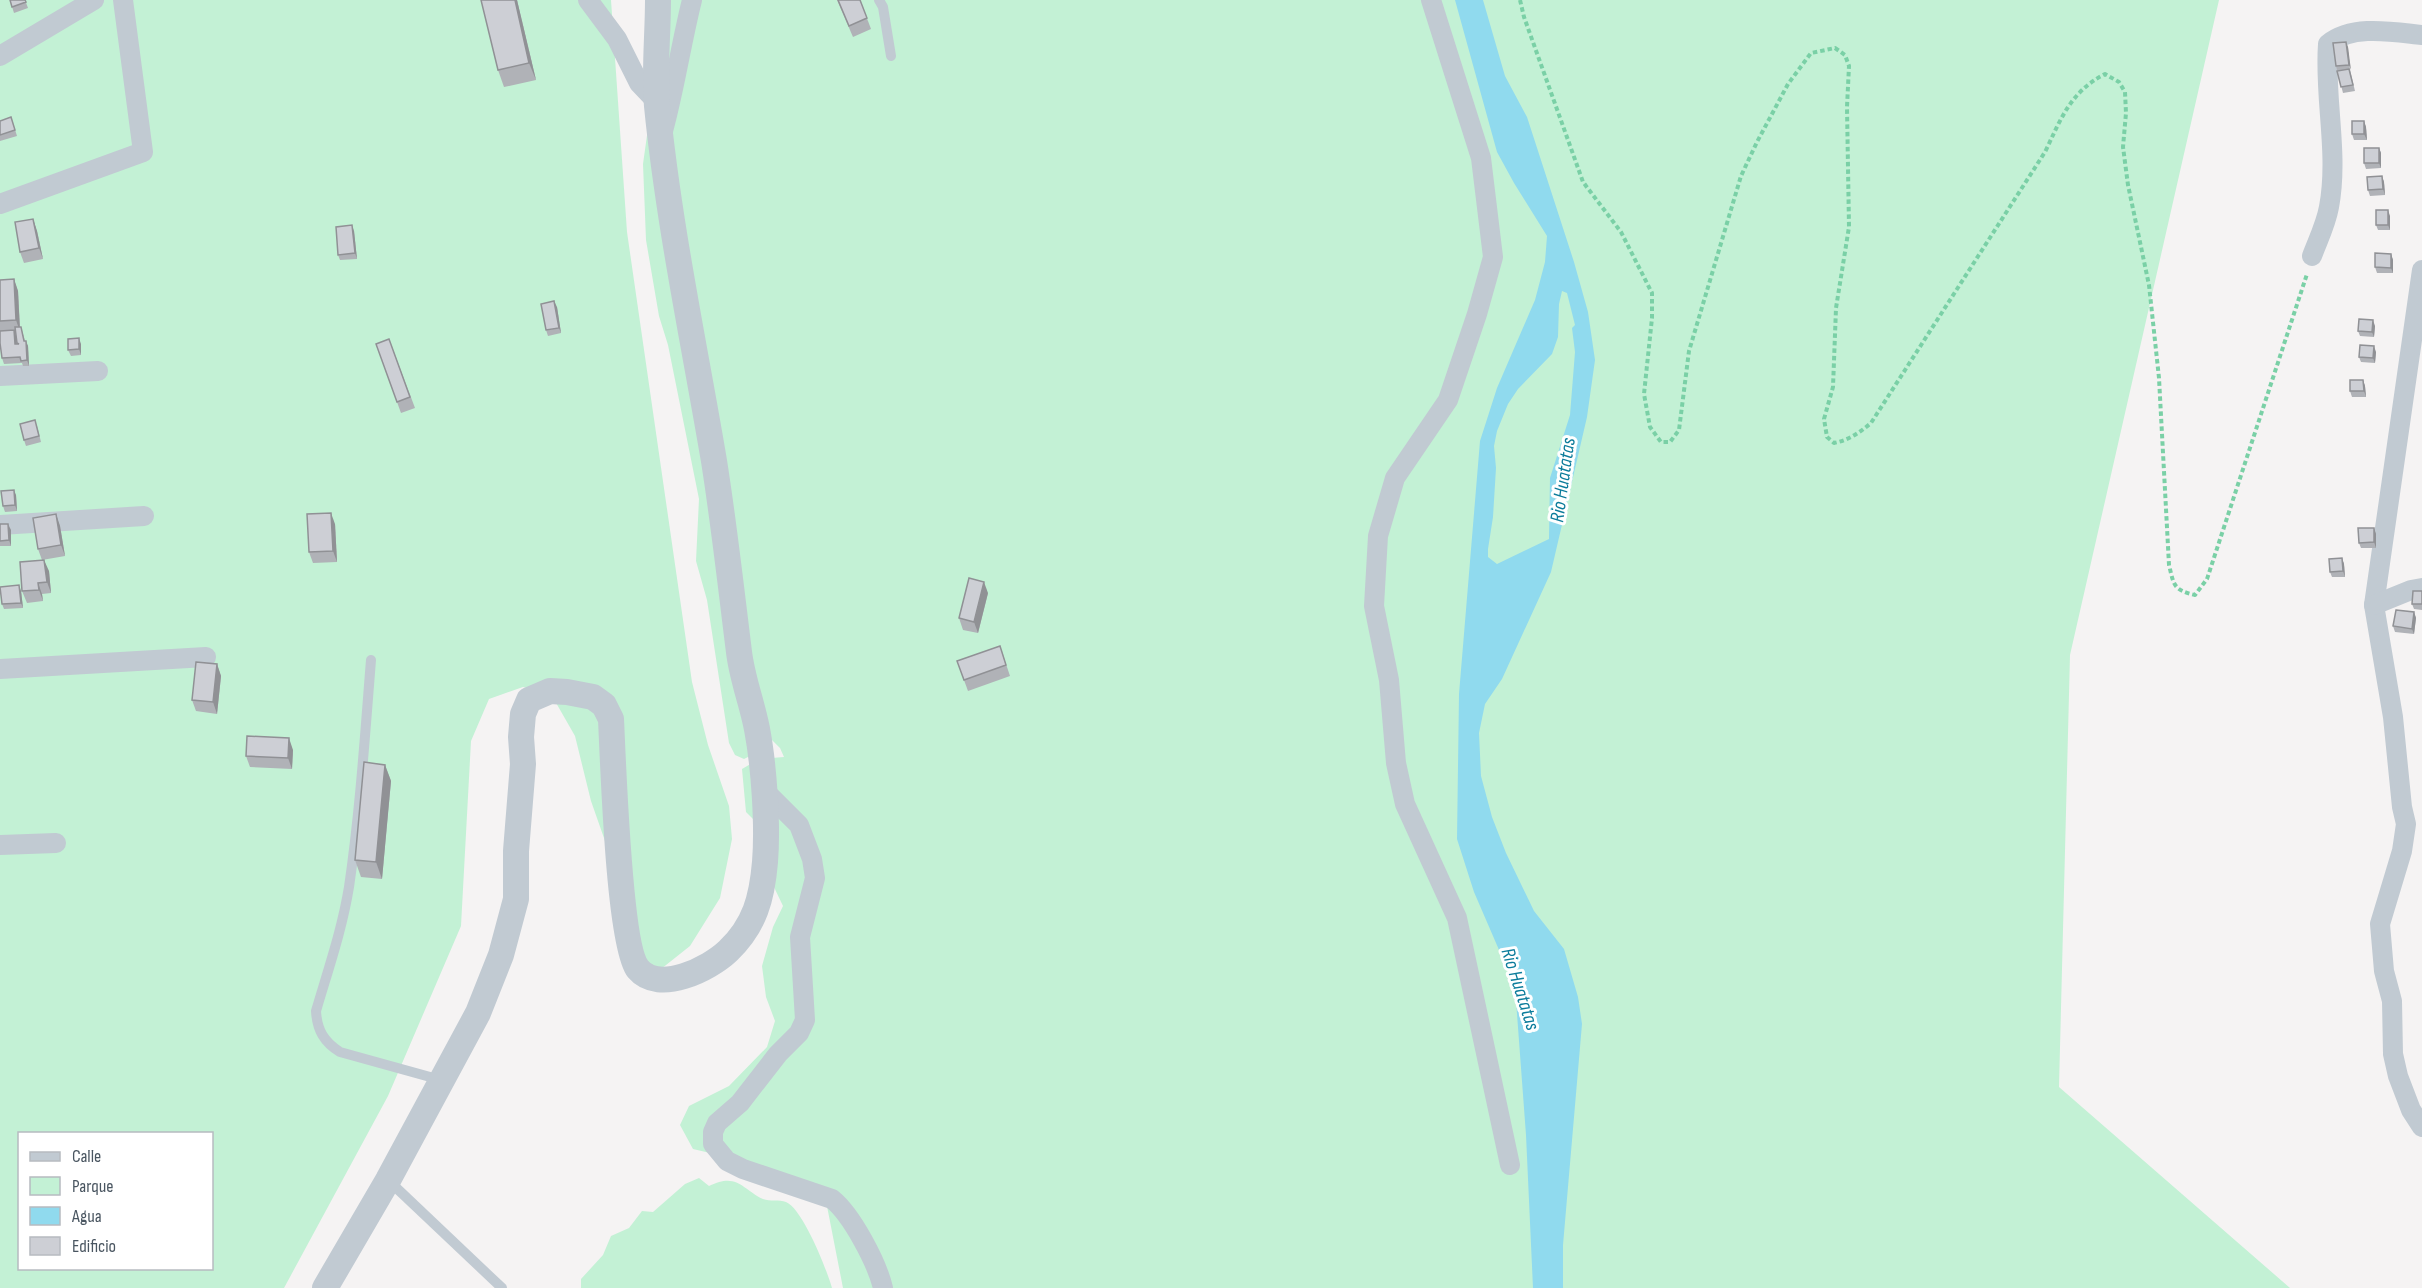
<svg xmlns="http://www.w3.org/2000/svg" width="2422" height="1288" viewBox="0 0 2422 1288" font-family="'Sofia Sans Condensed',sans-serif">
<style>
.green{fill:#c3f1d5;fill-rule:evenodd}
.water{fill:#90daee;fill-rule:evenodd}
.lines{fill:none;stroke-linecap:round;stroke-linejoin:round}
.path{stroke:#7ad0a6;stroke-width:4;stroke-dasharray:4.5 3;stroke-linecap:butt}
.service{stroke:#c1cad2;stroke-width:10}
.minor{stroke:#c1cad2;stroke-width:20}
.tertiary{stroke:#c1cad2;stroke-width:26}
.wall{fill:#b0b2b7}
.shaded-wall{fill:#909195}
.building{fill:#cdcfd5;stroke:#909195;stroke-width:1.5}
.labels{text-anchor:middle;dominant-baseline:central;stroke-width:6;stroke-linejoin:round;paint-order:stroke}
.water-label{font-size:20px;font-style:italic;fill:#0c7c9b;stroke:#fff}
</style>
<rect width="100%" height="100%" fill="#f5f3f3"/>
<g class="green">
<path d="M0 0H611L627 232 692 682 708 745 729 806 732 839 720 898 690 946 661 969 640 960 611 858 591 801 575 736 551 694 523 687 489 699 471 741 461 926 388 1096 284 1288H0ZM20 1134H212V1268H20Z"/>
<path d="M666 0H2219L2070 655 2059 1087 2290 1288H843L826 1201 710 1153 693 1149 680 1125 689 1106 729 1086 767 1047 775 1021 766 997 762 966 773 927 783 906 763 864 762 828 746 812 742 769 759 759 784 757 780 748 766 734 752 755 744 759 735 755 729 743 707 600 696 561 699 499 668 345 659 316 646 240 643 164Z"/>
<path d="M699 1178 709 1186C737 1172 742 1189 763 1199 770 1202 779 1199 786 1202 803 1209 827 1270 832 1288H581V1279L603 1255 611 1236 629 1228 642 1211 653 1212 685 1184Z"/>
</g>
<path class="water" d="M1455 0H1483L1505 76 1527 117 1574 262 1588 312 1595 360 1587 417 1551 572 1502 679 1485 704 1479 733 1481 776 1492 817 1506 853 1534 911 1564 949 1578 997 1582 1024 1563 1245V1288H1533L1526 1135 1515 987 1474 892 1457 839 1459 694 1480 441 1497 388 1535 300 1545 262 1547 236 1514 183 1497 152ZM1562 291 1567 293 1575 325 1572 328 1575 352 1570 415 1550 478 1549 539 1497 564 1488 557V549L1493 517 1496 468 1494 446 1497 431 1508 404 1518 389 1552 354 1558 337 1559 304Z"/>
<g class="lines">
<path class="path" d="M1520 0 1524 17 1583 182 1621 232 1652 293V318L1644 394 1650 427 1661 442H1670L1679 430 1689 351 1741 176 1757 142 1788 84 1811 53 1835 48 1845 55 1849 66 1847 107 1849 227 1836 308 1833 387 1824 419 1827 437 1834 443C1849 440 1859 433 1871 423L2045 152C2061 119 2070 92 2105 74L2119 82 2125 92 2126 113 2123 147 2128 185 2149 285 2159 378 2169 565C2174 585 2173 590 2195 595L2207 579 2307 274"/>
<g class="service">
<path d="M879 0 883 7 891 56"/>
<path d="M371 660C365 735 360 812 349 887 342 930 328 970 316 1011 317 1030 324 1042 340 1052L441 1080"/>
<path d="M388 1180 502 1288"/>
</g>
<g class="minor">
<path d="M588 0 617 39 639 83 657 102"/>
<path d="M1431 0 1481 158 1493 257 1477 314 1448 400 1395 478 1378 536 1374 606 1389 680 1396 763 1405 804 1457 918 1510 1165"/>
<path d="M0 56 94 0"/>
<path d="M663 131C675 87 681 44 692 0"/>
<path d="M0 204 143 152 123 0"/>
<path d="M2312 256C2318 240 2326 224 2329 207 2339 153 2324 98 2328 44 2353 24 2393 32 2422 35"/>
<path d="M2422 270 2374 605 2393 717 2402 807 2406 824 2402 851 2380 924 2384 971 2392 1001 2393 1054 2398 1076 2411 1110 2422 1127"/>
<path d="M0 376 98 371"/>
<path d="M0 525 144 516"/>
<path d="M2374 605 2411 590 2422 588"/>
<path d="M0 669 206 657"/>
<path d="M763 789 799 825 812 859 815 878 800 937 805 1020 799 1033 778 1054 740 1103 717 1123 713 1132V1144L727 1161 743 1169 832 1199C852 1215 877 1263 883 1288"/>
<path d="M0 845 56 843"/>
</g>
<path class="tertiary" d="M325 1288 388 1180 478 1013 501 955 516 899V851L523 764 521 737 523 714 529 700 550 691 567 692 593 697 604 705 611 719C613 760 619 946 638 969 659 994 709 969 728 951 755 925 762 898 765 862 768 825 764 766 757 729 752 703 742 678 739 652 731 588 724 524 714 461 694 343 669 226 657 106 654 72 658 35 658 0"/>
</g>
<g class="wall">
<path d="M10 0H25L28 8 14 13Z"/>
<path d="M481 0H517L536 80 504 87 498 70Z"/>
<path d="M837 0H860L871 29 853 37Z"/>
<path d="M2348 47 2350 70 2355 91 2343 93 2336 66Z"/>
<path d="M11 117 17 136 0 141V121Z"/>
<path d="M2364 121 2366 127 2367 140H2354L2352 134Z"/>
<path d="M2379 148 2381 153V168L2366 169 2364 163Z"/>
<path d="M2382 176 2384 182 2385 195 2370 196 2368 190Z"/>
<path d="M2390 216V230H2378L2376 225Z"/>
<path d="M33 219 37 231 43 259 24 263 20 252Z"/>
<path d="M354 231 357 259 340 260 338 255Z"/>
<path d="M2391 254 2393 260V273H2377L2375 267Z"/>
<path d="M14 279 18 291 20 327H21L25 341 28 346 29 366H23L22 363 4 364 2 358 0 343V280Z"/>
<path d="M557 307 561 333 548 336 546 330Z"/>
<path d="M2375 326 2374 337 2360 336 2358 331Z"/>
<path d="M389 339 415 408 401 413 376 344Z"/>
<path d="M81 344V355L71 356 68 350Z"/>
<path d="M2376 352 2375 363 2361 362 2359 357Z"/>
<path d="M2363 380 2365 386 2366 397H2352L2350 391Z"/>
<path d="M37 426 41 442 26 446 24 440Z"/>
<path d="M16 495 17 511 5 512 3 506Z"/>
<path d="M56 514 60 526 65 556 42 560 38 549Z"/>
<path d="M0 524 11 530V546H0Z"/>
<path d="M335 524 337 562 313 563 309 552Z"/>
<path d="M2374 528 2376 534V548H2361L2359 543Z"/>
<path d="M2342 558 2344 564 2345 577H2332L2330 572Z"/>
<path d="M49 571 51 593 42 594 43 601 27 603 22 591Z"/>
<path d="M21 591 23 608 4 609 2 604Z"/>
<path d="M2422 591V610L2414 609 2412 604Z"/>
<path d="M988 593 978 633 963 630 959 618Z"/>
<path d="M2414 612 2416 618 2414 634 2395 632 2393 626Z"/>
<path d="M1000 646 1010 676 968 691 957 661Z"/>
<path d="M217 664 221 676 217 714 196 711 192 700Z"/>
<path d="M293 750 292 769 250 767 246 756Z"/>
<path d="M385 765 391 781 382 879 361 877 355 860Z"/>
</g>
<g class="shaded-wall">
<path d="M515 0H517L536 80 529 63Z"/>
<path d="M2346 42 2348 47 2351 70 2349 65Z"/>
<path d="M2364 121 2366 127 2367 140 2364 134Z"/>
<path d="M2379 148 2381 153V168L2379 163Z"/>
<path d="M2382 176 2384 182 2385 195 2383 189Z"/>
<path d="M2388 210 2390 216V230L2388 225Z"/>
<path d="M33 219 37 231 43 259 39 248Z"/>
<path d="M352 225 354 231 357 259 355 253Z"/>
<path d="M2391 254 2393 260V273L2391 268Z"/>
<path d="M14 279 18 291 20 332 16 320Z"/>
<path d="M554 301 557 307 561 333 559 328Z"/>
<path d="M2373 320 2375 326 2374 337 2372 332Z"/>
<path d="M14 330 16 336 17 350 15 344Z"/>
<path d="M79 338 81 344V355L79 349Z"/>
<path d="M26 341 28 346 29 366 27 360Z"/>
<path d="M2374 346 2376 352 2375 363 2373 358Z"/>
<path d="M2363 380 2365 386 2366 397 2364 391Z"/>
<path d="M14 490 16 495 17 511 15 505Z"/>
<path d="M331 513 335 524 337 562 333 551Z"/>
<path d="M56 514 60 526 65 556 61 545Z"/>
<path d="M8 524 11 530V546L9 540Z"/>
<path d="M2374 528 2376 534V548L2374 542Z"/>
<path d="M2342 558 2344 564 2345 577 2343 571Z"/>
<path d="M44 560 49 571 51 593 47 582Z"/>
<path d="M984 582 988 593 978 633 974 622Z"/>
<path d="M38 583 42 594 43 601 39 590Z"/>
<path d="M19 585 21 591 23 608 21 603Z"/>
<path d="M2414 612 2416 618 2414 634 2412 629Z"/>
<path d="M217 664 221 676 217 714 213 702Z"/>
<path d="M289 738 293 750 292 769 288 758Z"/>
<path d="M385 765 391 781 382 879 376 862Z"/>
</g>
<g class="building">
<path d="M10 0H25L26 2 12 7Z"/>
<path d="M481 0H515L529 63 498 70Z"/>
<path d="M838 0H860L867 18 849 26Z"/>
<path d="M2346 42 2349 65 2336 66 2333 43Z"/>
<path d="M2349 69 2353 85 2341 87 2337 71Z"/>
<path d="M11 117 15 130 0 135V121Z"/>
<rect x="2352" y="121" width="12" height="13"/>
<rect x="2364" y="148" width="15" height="15"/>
<path d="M2382 176 2383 189 2368 190 2367 177Z"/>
<rect x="2376" y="210" width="12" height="15"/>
<path d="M33 219 39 248 20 252 15 222Z"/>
<path d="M352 225 355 253 338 255 336 227Z"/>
<path d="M2375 253 2391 254V268L2375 267Z"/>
<path d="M14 279 16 320 0 321V280Z"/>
<path d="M554 301 559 328 546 330 541 304Z"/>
<path d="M2359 319 2373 320 2372 332 2358 331Z"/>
<path d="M15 327H21L24 341H26L27 360 21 361 20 357 2 358 0 343V331L14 330 15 344H19L17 343Z"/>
<path d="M79 338V349L68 350V339Z"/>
<path d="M389 339 410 397 397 402 376 344Z"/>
<path d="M2360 345 2374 346 2373 358 2359 357Z"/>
<path d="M2350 380H2363L2364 391H2350Z"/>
<path d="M35 420 39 436 24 440 20 424Z"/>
<path d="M14 490 15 505 3 506 1 491Z"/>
<path d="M331 513 333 551 309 552 307 514Z"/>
<path d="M56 514 61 545 38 549 33 518Z"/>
<path d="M0 524H8L9 540 0 541Z"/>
<path d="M2358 528H2374V542L2359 543Z"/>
<path d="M2342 558 2343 571 2330 572 2329 559Z"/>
<path d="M44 560 47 582 38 583 39 590 22 591 20 562Z"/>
<path d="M969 578 984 582 974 622 959 618Z"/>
<path d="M19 585 21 603 2 604 0 587Z"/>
<path d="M2413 591H2422V604H2412Z"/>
<path d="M2396 610 2414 612 2412 629 2393 626Z"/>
<path d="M1000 646 1006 665 964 680 957 661Z"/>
<path d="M196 662 217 664 213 702 192 700Z"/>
<path d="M247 736 289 738 288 758 246 756Z"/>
<path d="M364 762 385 765 376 862 355 860Z"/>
</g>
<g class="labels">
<g class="water-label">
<text transform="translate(1563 480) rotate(-82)">Rio Huatatas</text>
<text transform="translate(1520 989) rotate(72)">Rio Huatatas</text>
</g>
</g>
<rect x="18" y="1132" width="195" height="138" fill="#ffffff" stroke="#b7bbc0" stroke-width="1.5"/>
<rect x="30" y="1152" width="30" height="9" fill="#c1cad2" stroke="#b7bbc0" stroke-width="1.5"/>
<text x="72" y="1162" font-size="18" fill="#4a5661">Calle</text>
<rect x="30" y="1177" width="30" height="18" fill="#c3f1d5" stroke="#b7bbc0" stroke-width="1.5"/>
<text x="72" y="1192" font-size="18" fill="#4a5661">Parque</text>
<rect x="30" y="1207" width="30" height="18" fill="#90daee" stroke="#b7bbc0" stroke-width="1.5"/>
<text x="72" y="1222" font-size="18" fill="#4a5661">Agua</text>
<rect x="30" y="1237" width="30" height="18" fill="#cdcfd5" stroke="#b7bbc0" stroke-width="1.5"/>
<text x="72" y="1252" font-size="18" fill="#4a5661">Edificio</text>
</svg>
